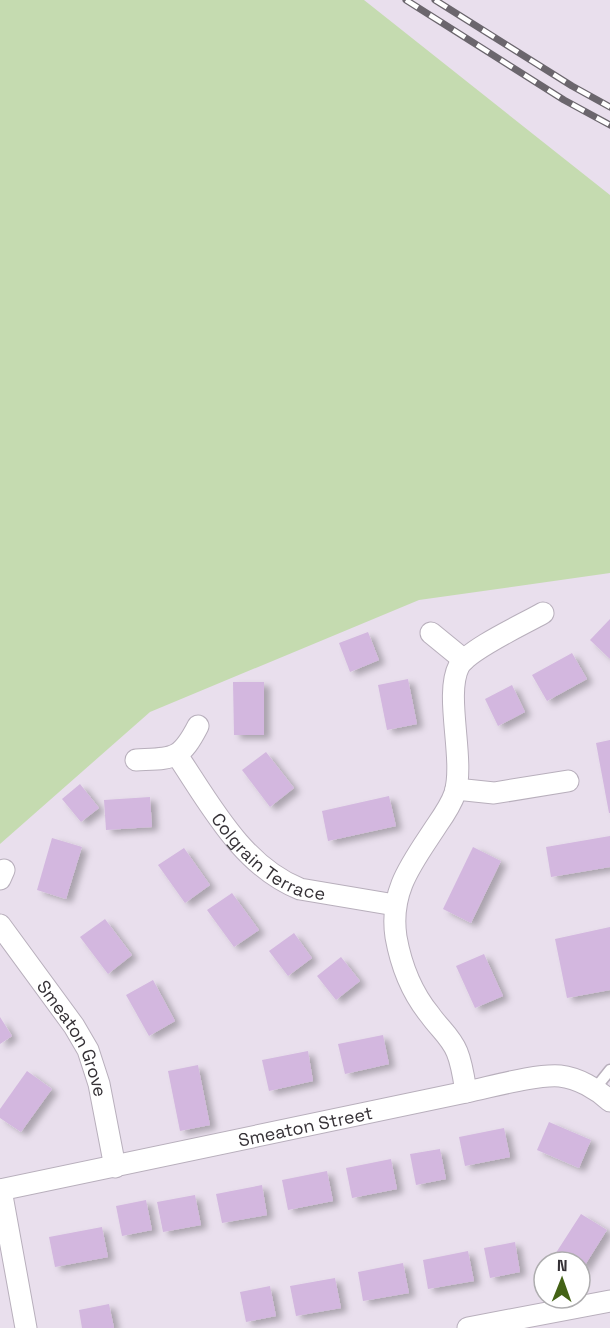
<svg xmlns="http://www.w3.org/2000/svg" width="610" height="1328" viewBox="0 0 610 1328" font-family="'Space Grotesk',sans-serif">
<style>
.green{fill:#c5dbb0}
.building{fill:#d3b7df;filter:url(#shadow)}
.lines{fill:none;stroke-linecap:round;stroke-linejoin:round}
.lane-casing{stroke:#b8afbc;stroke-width:13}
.street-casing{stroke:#b8afbc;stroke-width:23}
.lane{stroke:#fff;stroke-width:10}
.street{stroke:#fff;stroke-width:21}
.rail-casing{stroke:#6b666d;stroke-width:7}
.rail{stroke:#fff;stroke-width:4.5;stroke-dasharray:14;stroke-linecap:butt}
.labels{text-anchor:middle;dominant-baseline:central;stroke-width:4.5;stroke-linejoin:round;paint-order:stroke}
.street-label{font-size:18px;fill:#353136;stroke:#fff}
</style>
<defs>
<filter id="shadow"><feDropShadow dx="6" dy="4" stdDeviation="3" flood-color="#0004"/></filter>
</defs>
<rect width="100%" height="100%" fill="#e9dfed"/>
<path class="green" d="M0 0H364L610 195V573L419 600 150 712 0 844Z"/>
<g class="building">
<path d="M610 619V659L590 640Z"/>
<path d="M368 632 379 660 350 672 339 643Z"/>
<path d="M572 653 587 679 547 701 532 675Z"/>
<path d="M408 679 417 724 387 730 378 685Z"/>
<path d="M233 682H264V735H234Z"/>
<path d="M512 685 525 712 498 726 485 699Z"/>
<path d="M610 740V813H609L596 743Z"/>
<path d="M266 752 294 788 270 807 242 770Z"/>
<path d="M80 784 99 808 81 822 62 799Z"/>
<path d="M389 796 396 826 328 841 322 811Z"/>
<path d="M150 797 152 827 106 830 104 800Z"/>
<path d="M610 836V867L551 877 546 847Z"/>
<path d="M52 838 82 847 66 899 37 890Z"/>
<path d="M473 847 501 861 471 923 443 909Z"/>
<path d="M184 848 210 885 185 903 158 865Z"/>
<path d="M232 893 259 930 234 947 207 910Z"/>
<path d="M105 919 132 955 108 974 80 937Z"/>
<path d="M610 927V990L567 998 555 939Z"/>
<path d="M294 933 312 958 288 976 269 951Z"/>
<path d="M484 954 503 996 475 1008 456 966Z"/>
<path d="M341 957 360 981 336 1000 317 976Z"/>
<path d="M153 980 175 1021 149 1036 126 995Z"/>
<path d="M0 1017 12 1036 0 1044Z"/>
<path d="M383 1035 389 1064 345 1074 338 1044Z"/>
<path d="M308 1051 313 1081 269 1091 262 1060Z"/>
<path d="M198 1065 210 1125 180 1131 168 1071Z"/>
<path d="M27 1071 52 1089 21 1132 0 1118V1109Z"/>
<path d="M549 1122 591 1140 579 1168 537 1150Z"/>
<path d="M504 1128 510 1157 465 1166 459 1137Z"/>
<path d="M440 1149 446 1179 416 1185 410 1154Z"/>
<path d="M391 1159 397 1189 352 1198 346 1168Z"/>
<path d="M327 1171 333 1201 288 1210 282 1180Z"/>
<path d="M262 1185 267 1215 222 1223 216 1194Z"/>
<path d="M195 1195 201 1225 163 1232 157 1202Z"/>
<path d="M146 1200 152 1230 122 1236 116 1206Z"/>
<path d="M581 1214 607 1230 580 1273V1262H558L552 1259Z"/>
<path d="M102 1227 108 1257 55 1267 49 1237Z"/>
<path d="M515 1242 520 1272 490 1278 484 1248Z"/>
<path d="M468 1251 474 1281 428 1289 423 1260Z"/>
<path d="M403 1263 409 1293 363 1301 358 1272Z"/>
<path d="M335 1278 341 1308 296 1316 290 1286Z"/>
<path d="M270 1286 276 1316 246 1322 240 1292Z"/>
<path d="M109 1304 114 1328H82L79 1310Z"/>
</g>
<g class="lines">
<g class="lane-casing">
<path id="lane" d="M594 1090 610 1070"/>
</g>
<g class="street-casing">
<g id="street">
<path d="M431 633 464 660"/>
<path id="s1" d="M177 755C210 804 242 866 300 889L395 905"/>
<path d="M136 760C173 758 180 761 198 726"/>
<path d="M456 789 494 793 568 781"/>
<path d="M0 879 4 870"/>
<path id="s2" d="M0 925 74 1026 88 1050 99 1084 115 1167"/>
<path d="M466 1092C464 1079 462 1064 457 1052 451 1037 439 1028 430 1015 412 993 401 965 396 937 389 890 413 862 437 825 444 815 451 805 455 793 465 758 444 695 459 666 469 649 524 624 543 613"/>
<path id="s3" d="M0 1190 466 1092C491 1087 536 1074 560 1076 578 1078 597 1089 610 1101"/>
<path d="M1 1190 26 1328"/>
<path d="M468 1328 610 1301"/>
</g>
</g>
<use href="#lane" class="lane"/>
<use href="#street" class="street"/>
<g class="rail-casing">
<g id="rail">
<path d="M406 0 564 100 610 125"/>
<path d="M435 0 572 86 610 107"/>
</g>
</g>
<use href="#rail" class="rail"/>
</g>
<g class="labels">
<g class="street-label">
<text stroke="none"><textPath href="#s1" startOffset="141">Colgrain Terrace</textPath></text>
<text stroke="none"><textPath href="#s2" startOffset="136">Smeaton Grove</textPath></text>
<text stroke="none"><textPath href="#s3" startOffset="312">Smeaton Street</textPath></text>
</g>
</g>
<g transform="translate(562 1280) rotate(1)"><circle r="28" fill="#ffffff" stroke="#aeadaf" stroke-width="1.5"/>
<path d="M0-4.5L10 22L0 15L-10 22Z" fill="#436215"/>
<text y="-9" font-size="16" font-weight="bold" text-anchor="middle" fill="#353136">N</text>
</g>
</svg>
